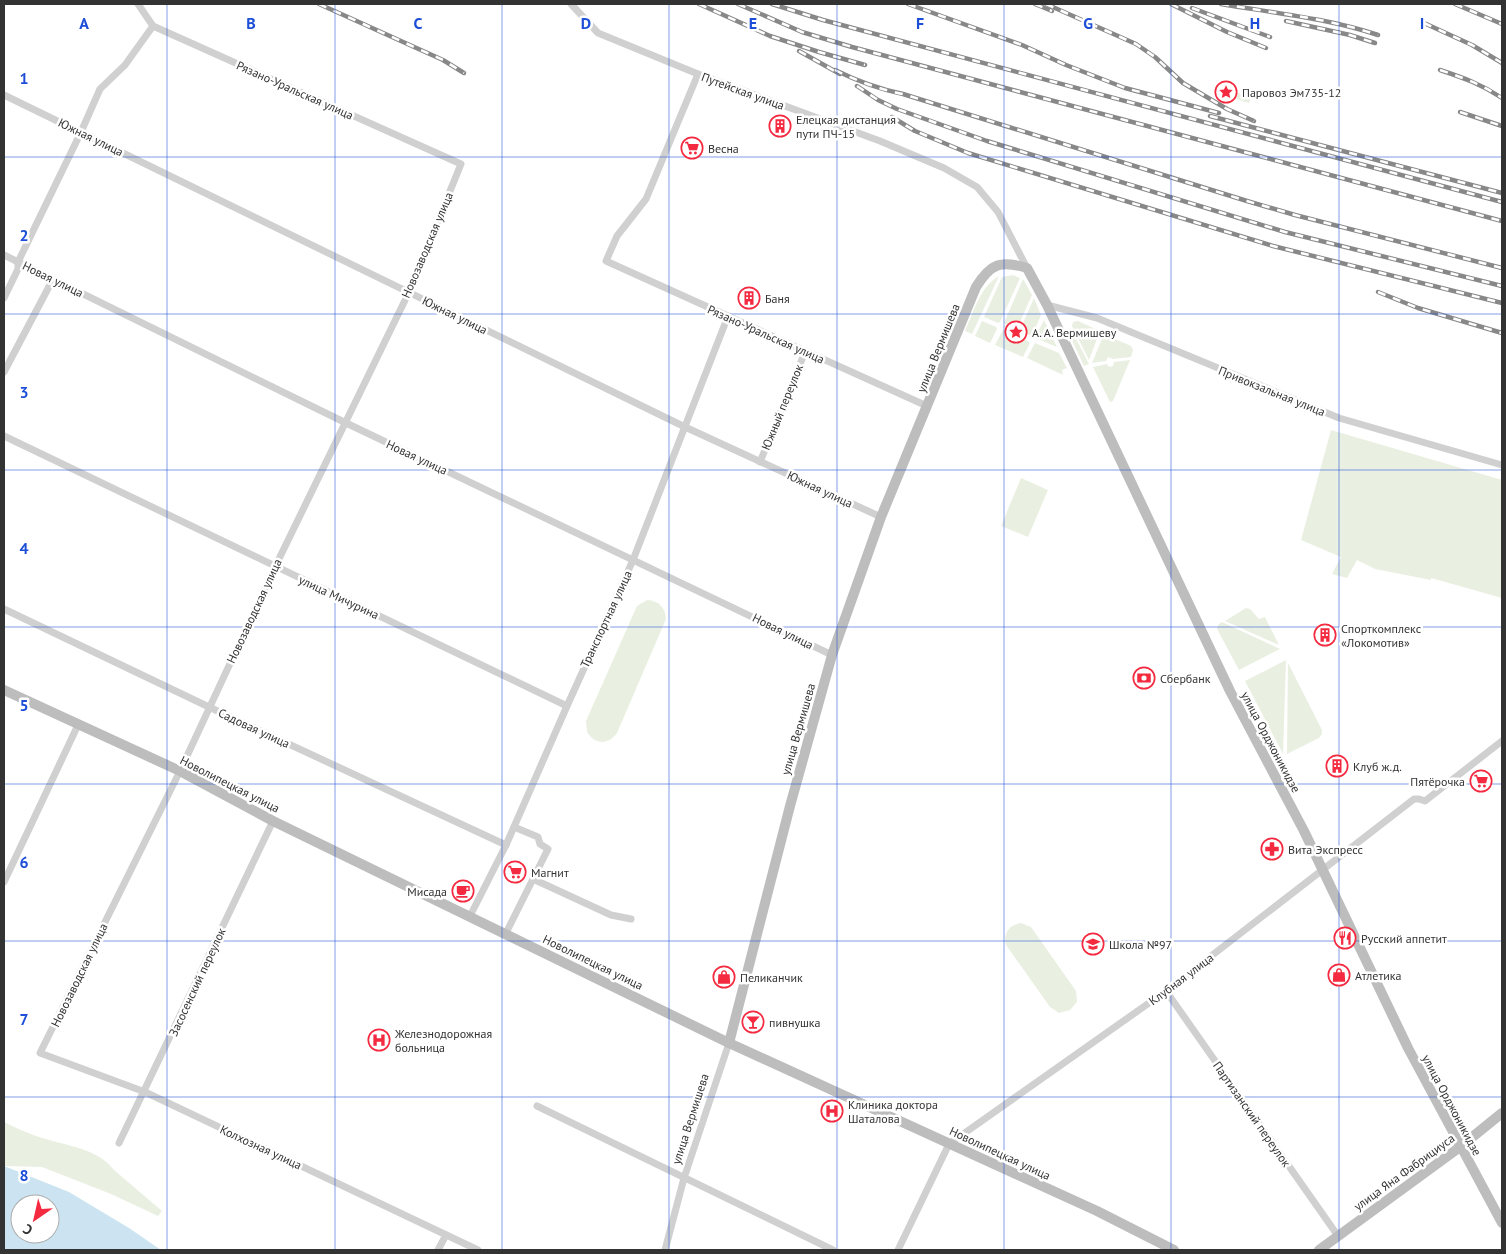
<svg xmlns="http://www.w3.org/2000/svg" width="1506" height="1254" viewBox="0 0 1506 1254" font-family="'PT Sans',sans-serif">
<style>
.green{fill:#e9f0e1}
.water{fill:#cce4f1;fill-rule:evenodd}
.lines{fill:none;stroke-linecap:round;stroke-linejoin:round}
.street{stroke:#d0d0d0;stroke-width:7}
.secondary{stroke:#bdbdbd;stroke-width:10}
.rail-casing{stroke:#888;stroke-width:4.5}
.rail{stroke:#fff;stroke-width:2.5;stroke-dasharray:8;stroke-linecap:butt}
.grid{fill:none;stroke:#1d4ed8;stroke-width:1;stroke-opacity:0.55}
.labels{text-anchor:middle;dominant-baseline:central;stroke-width:5;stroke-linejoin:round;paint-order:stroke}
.street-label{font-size:12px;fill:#333;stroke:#fff}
.poi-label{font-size:12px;fill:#333;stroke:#fff;text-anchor:start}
.grid-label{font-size:16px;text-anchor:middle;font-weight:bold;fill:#1d4ed8;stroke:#fff;stroke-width:5;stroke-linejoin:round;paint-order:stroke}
</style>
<rect width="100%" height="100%" fill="#fff"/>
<g class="green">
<path d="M1217 86 1251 97 1249 103 1215 92Z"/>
<path d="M1013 275 1020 278 1000 322 998 323 984 317 1002 277Z"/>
<path d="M999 276 972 334 965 331C974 311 980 287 999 276Z"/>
<path d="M1023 279 1032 295 1019 324H1014L1009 326 1004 323Z"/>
<path d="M1034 298 1041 315 1033 334 1030 335 1026 334 1025 329 1022 325Z"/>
<path d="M1044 320 1057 347 1038 339 1036 336Z"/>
<path d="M982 321 996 327 997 329 990 343 975 336Z"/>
<path d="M1078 321 1100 331 1089 360 1072 326 1073 322Z"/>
<path d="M1003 330 1007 332 1010 338 1018 342 1023 338 1030 343 1023 357 995 345Z"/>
<path d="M1070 331H1072L1089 364 1084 366 1069 334Z"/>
<path d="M1104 334 1131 346 1133 350 1131 357 1113 359 1108 357 1106 361 1092 363Z"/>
<path d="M1035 343 1059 353 1067 368 1062 370 1063 375 1027 358Z"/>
<path d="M1130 360 1113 401 1110 402 1093 367 1107 364 1109 367 1113 366 1114 362Z"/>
<path d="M1331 430 1502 480V598L1431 578V580L1375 569 1357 560 1347 578 1332 574 1341 557 1301 540Z"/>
<path d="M1021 478 1048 490 1028 537 1001 526Z"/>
<path d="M647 600C659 601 665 607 666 619L617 733C608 745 595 745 587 732L586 721 637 606Z"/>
<path d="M1246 608 1250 609 1259 619 1265 617 1279 645 1225 621Z"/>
<path d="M1222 622 1280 649 1239 670 1217 629 1218 625Z"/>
<path d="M1286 660 1283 754 1245 681Z"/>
<path d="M1288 663 1322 730V734L1319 738 1287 754Z"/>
<path d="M1021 923 1031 927 1076 991 1077 1002 1070 1010 1059 1013 1050 1007 1006 945C1003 933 1009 925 1021 923Z"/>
<path d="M4 1122C14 1127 25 1132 36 1136 61 1145 97 1147 114 1170L162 1211 158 1216 111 1194 42 1167 4 1166Z"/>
</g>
<path class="water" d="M4 1166 69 1192 129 1228 161 1250H4ZM20 1204H50V1234H20Z"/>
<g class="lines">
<g class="street">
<path d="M138 4 153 26 461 164 409 292 275 567 180 771 40 1053 145 1092 478 1250"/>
<path d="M571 4 598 33 698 74 880 141 944 168 977 187 998 212 1027 268"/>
<path d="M698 74 646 199 617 236 606 261 927 406"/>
<path d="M4 95 685 427 881 517"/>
<path d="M4 255 344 422 832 655"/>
<path d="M4 298 18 269V262L81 132 100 89 125 65 153 26"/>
<path d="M1047 305 1097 318 1339 418 1502 465"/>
<path d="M4 372 53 279"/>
<path d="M4 436 567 706"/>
<path d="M760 462 805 352"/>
<path d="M4 609 209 707 506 845"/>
<path d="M533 879 611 915 631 919"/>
<path d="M4 882 78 725"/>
<path d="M470 916 506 845 567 706 633 560 728 316"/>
<path d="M506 933 548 849 540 844 538 837 514 827"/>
<path d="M1166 991 1338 1236"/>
<path d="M537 1106 833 1250"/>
<path d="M119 1143 273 821"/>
<path d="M438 1250 446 1235"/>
<path d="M665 1250 684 1178 729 1043"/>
<path d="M898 1250 949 1144 1166 991 1414 799H1419L1425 801 1502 741"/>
</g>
<g class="secondary">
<path d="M4 690 180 771 273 821 729 1043 1097 1211 1174 1250"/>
<path d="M729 1043 790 806 832 655 881 517 976 287C991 263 1001 260 1027 268L1047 305 1230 691 1304 831 1408 1048 1502 1223"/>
<path d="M1319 1250 1460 1147 1502 1113"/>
</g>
<g class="rail-casing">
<g id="rail">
<path d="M319 4 443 60 464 73"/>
<path d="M699 4 770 36 819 52 865 65"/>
<path d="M738 4 802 32 852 47 1502 221"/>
<path d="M772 4 823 20 1502 202"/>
<path d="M908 4 1022 45 1066 65 1125 88 1219 113"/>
<path d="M1035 4 1052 11"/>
<path d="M1046 4 1136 44 1155 57 1183 83 1227 109 1254 121"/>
<path d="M1171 4 1227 32 1266 48"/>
<path d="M1221 4C1274 13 1327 18 1378 35"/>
<path d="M1455 4 1502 24"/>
<path d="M1192 8 1270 37"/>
<path d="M1286 21 1350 35 1375 43"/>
<path d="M1424 23 1472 45 1502 63"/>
<path d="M799 51 840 74"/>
<path d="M835 70C857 81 879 89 903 94L1247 201 1295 215 1502 268"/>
<path d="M1440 70C1464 78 1481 84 1502 98"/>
<path d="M857 86 878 100 897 109 987 141 1285 232 1502 286"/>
<path d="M1460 112 1502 126"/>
<path d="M1210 116 1502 193"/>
<path d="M892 117 915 131 968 153 1273 246 1502 303"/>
<path d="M1378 292 1418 308 1502 333"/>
</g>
</g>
<use href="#rail" class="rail"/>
</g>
<path class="grid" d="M167 4V1250M335 4V1250M502 4V1250M669 4V1250M837 4V1250M1004 4V1250M1171 4V1250M1339 4V1250M4 157H1502M4 314H1502M4 470H1502M4 627H1502M4 784H1502M4 941H1502M4 1097H1502"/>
<defs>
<g id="sight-ring" transform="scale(1.125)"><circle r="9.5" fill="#fff" stroke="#f42a40" stroke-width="1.5"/><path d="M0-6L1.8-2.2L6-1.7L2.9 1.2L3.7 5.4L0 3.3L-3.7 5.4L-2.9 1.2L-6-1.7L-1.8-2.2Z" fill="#f42a40"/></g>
<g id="building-ring" transform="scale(1.125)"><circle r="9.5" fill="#fff" stroke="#f42a40" stroke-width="1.5"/><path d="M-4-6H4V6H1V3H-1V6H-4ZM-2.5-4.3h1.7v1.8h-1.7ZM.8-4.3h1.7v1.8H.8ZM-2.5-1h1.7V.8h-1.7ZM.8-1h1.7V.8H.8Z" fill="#f42a40"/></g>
<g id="supermarket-ring" transform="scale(1.125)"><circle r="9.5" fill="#fff" stroke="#f42a40" stroke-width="1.5"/><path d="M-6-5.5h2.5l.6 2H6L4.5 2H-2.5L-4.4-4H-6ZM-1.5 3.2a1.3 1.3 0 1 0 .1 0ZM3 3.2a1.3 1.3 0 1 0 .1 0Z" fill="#f42a40"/></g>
<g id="bank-ring" transform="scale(1.125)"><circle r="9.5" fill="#fff" stroke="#f42a40" stroke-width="1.5"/><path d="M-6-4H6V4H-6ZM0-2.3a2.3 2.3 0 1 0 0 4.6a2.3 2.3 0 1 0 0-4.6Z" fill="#f42a40"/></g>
<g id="pharmacy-ring" transform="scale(1.125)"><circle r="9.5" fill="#fff" stroke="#f42a40" stroke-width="1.5"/><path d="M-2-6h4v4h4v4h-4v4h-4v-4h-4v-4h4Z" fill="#f42a40"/></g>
<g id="cafe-ring" transform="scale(1.125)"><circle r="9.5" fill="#fff" stroke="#f42a40" stroke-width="1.5"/><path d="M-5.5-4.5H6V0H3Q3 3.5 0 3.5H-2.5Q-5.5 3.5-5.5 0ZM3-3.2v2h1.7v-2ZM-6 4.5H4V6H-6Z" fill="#f42a40"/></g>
<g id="restaurant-ring" transform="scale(1.125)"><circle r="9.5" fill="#fff" stroke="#f42a40" stroke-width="1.5"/><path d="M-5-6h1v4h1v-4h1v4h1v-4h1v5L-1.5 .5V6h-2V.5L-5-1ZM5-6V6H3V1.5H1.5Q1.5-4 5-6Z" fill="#f42a40"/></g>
<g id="school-ring" transform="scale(1.125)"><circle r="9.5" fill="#fff" stroke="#f42a40" stroke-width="1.5"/><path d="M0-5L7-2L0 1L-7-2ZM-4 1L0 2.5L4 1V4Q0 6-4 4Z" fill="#f42a40"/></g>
<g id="shop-ring" transform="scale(1.125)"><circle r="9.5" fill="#fff" stroke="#f42a40" stroke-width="1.5"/><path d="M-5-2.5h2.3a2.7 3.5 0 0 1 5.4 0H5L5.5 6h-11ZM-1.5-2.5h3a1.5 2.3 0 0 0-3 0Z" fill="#f42a40"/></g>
<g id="bar-ring" transform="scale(1.125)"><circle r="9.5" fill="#fff" stroke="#f42a40" stroke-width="1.5"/><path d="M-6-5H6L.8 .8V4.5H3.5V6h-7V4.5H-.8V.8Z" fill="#f42a40"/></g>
<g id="hospital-ring" transform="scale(1.125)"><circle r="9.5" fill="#fff" stroke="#f42a40" stroke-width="1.5"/><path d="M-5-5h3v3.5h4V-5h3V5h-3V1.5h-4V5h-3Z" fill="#f42a40"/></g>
</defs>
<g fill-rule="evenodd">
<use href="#sight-ring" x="1226" y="92"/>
<use href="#building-ring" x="780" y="126"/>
<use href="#supermarket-ring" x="692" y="148"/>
<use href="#building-ring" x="749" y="298"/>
<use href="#sight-ring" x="1016" y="332"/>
<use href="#building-ring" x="1325" y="635"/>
<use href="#bank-ring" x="1144" y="678"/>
<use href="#building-ring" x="1337" y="766"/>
<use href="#supermarket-ring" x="1481" y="781"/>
<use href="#pharmacy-ring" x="1272" y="849"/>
<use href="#supermarket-ring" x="515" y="872"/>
<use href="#cafe-ring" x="463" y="891"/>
<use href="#restaurant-ring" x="1345" y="938"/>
<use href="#school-ring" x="1093" y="944"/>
<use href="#shop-ring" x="1339" y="975"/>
<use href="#shop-ring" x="724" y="977"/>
<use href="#bar-ring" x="753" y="1022"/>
<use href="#hospital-ring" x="379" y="1040"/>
<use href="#hospital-ring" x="832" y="1111"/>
</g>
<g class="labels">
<g class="street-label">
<text transform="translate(295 90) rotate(24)">Рязано-Уральская улица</text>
<text transform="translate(743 91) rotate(20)">Путейская улица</text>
<text transform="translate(91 137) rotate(26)">Южная улица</text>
<text transform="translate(427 245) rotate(-67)">Новозаводская улица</text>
<text transform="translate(53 279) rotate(26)">Новая улица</text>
<text transform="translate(455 315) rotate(26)">Южная улица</text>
<text transform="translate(766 334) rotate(24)">Рязано-Уральская улица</text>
<text transform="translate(938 348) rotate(-68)">улица Вермишева</text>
<text transform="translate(1272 391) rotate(22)">Привокзальная улица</text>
<text transform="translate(782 407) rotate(-68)">Южный переулок</text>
<text transform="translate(417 457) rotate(25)">Новая улица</text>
<text transform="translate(820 489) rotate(25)">Южная улица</text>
<text transform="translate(339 597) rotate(25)">улица Мичурина</text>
<text transform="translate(254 611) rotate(-65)">Новозаводская улица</text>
<text transform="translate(606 619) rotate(-65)">Транспортная улица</text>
<text transform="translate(783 631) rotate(26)">Новая улица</text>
<text transform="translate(254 728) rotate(25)">Садовая улица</text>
<text transform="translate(798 729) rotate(-74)">улица Вермишева</text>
<text transform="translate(1271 742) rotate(62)">улица Орджоникидзе</text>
<text transform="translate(230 784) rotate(27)">Новолипецкая улица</text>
<text transform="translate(593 962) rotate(26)">Новолипецкая улица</text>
<text transform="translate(79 975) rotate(-64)">Новозаводская улица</text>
<text transform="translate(1181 979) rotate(-37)">Клубная улица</text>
<text transform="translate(197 982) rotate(-65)">Засосенский переулок</text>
<text transform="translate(1452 1105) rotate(62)">улица Орджоникидзе</text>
<text transform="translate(1252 1114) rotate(55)">Партизанский переулок</text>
<text transform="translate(690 1119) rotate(-72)">улица Вермишева</text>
<text transform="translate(261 1147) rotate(25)">Колхозная улица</text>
<text transform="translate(1000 1153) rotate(25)">Новолипецкая улица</text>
<text transform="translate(1404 1172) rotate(-36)">улица Яна Фабрициуса</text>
</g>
<g class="poi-label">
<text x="1242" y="92">Паровоз Эм735-12</text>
<text x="796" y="119">Елецкая дистанция<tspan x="796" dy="14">пути ПЧ-15</tspan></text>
<text x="708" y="148">Весна</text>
<text x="765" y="298">Баня</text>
<text x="1032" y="332">А. А. Вермишеву</text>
<text x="1341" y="628">Спорткомплекс<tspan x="1341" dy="14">«Локомотив»</tspan></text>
<text x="1160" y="678">Сбербанк</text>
<text x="1353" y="766">Клуб ж.д.</text>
<text x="1465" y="781" text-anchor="end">Пятёрочка</text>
<text x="1288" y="849">Вита Экспресс</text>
<text x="531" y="872">Магнит</text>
<text x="447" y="891" text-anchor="end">Мисада</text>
<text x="1361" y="938">Русский аппетит</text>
<text x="1109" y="944">Школа №97</text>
<text x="1355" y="975">Атлетика</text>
<text x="740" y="977">Пеликанчик</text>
<text x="769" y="1022">пивнушка</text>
<text x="395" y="1033">Железнодорожная<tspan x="395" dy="14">больница</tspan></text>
<text x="848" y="1104">Клиника доктора<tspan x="848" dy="14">Шаталова</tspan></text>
</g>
</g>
<g class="grid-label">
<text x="84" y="29">A</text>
<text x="251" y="29">B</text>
<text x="418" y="29">C</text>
<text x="586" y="29">D</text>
<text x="753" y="29">E</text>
<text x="920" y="29">F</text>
<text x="1088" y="29">G</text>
<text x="1255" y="29">H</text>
<text x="1422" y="29">I</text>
<text x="24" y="84">1</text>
<text x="24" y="241">2</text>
<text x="24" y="398">3</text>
<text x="24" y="554">4</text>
<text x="24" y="711">5</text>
<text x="24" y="868">6</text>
<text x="24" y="1025">7</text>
<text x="24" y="1181">8</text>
</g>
<rect width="1506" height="1254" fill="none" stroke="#333333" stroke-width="10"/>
<g transform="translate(35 1219) rotate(214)"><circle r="24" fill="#ffffff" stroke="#adadad"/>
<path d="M0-4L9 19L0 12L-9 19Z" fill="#f42a40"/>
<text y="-8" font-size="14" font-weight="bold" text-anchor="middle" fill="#333333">С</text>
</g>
</svg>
